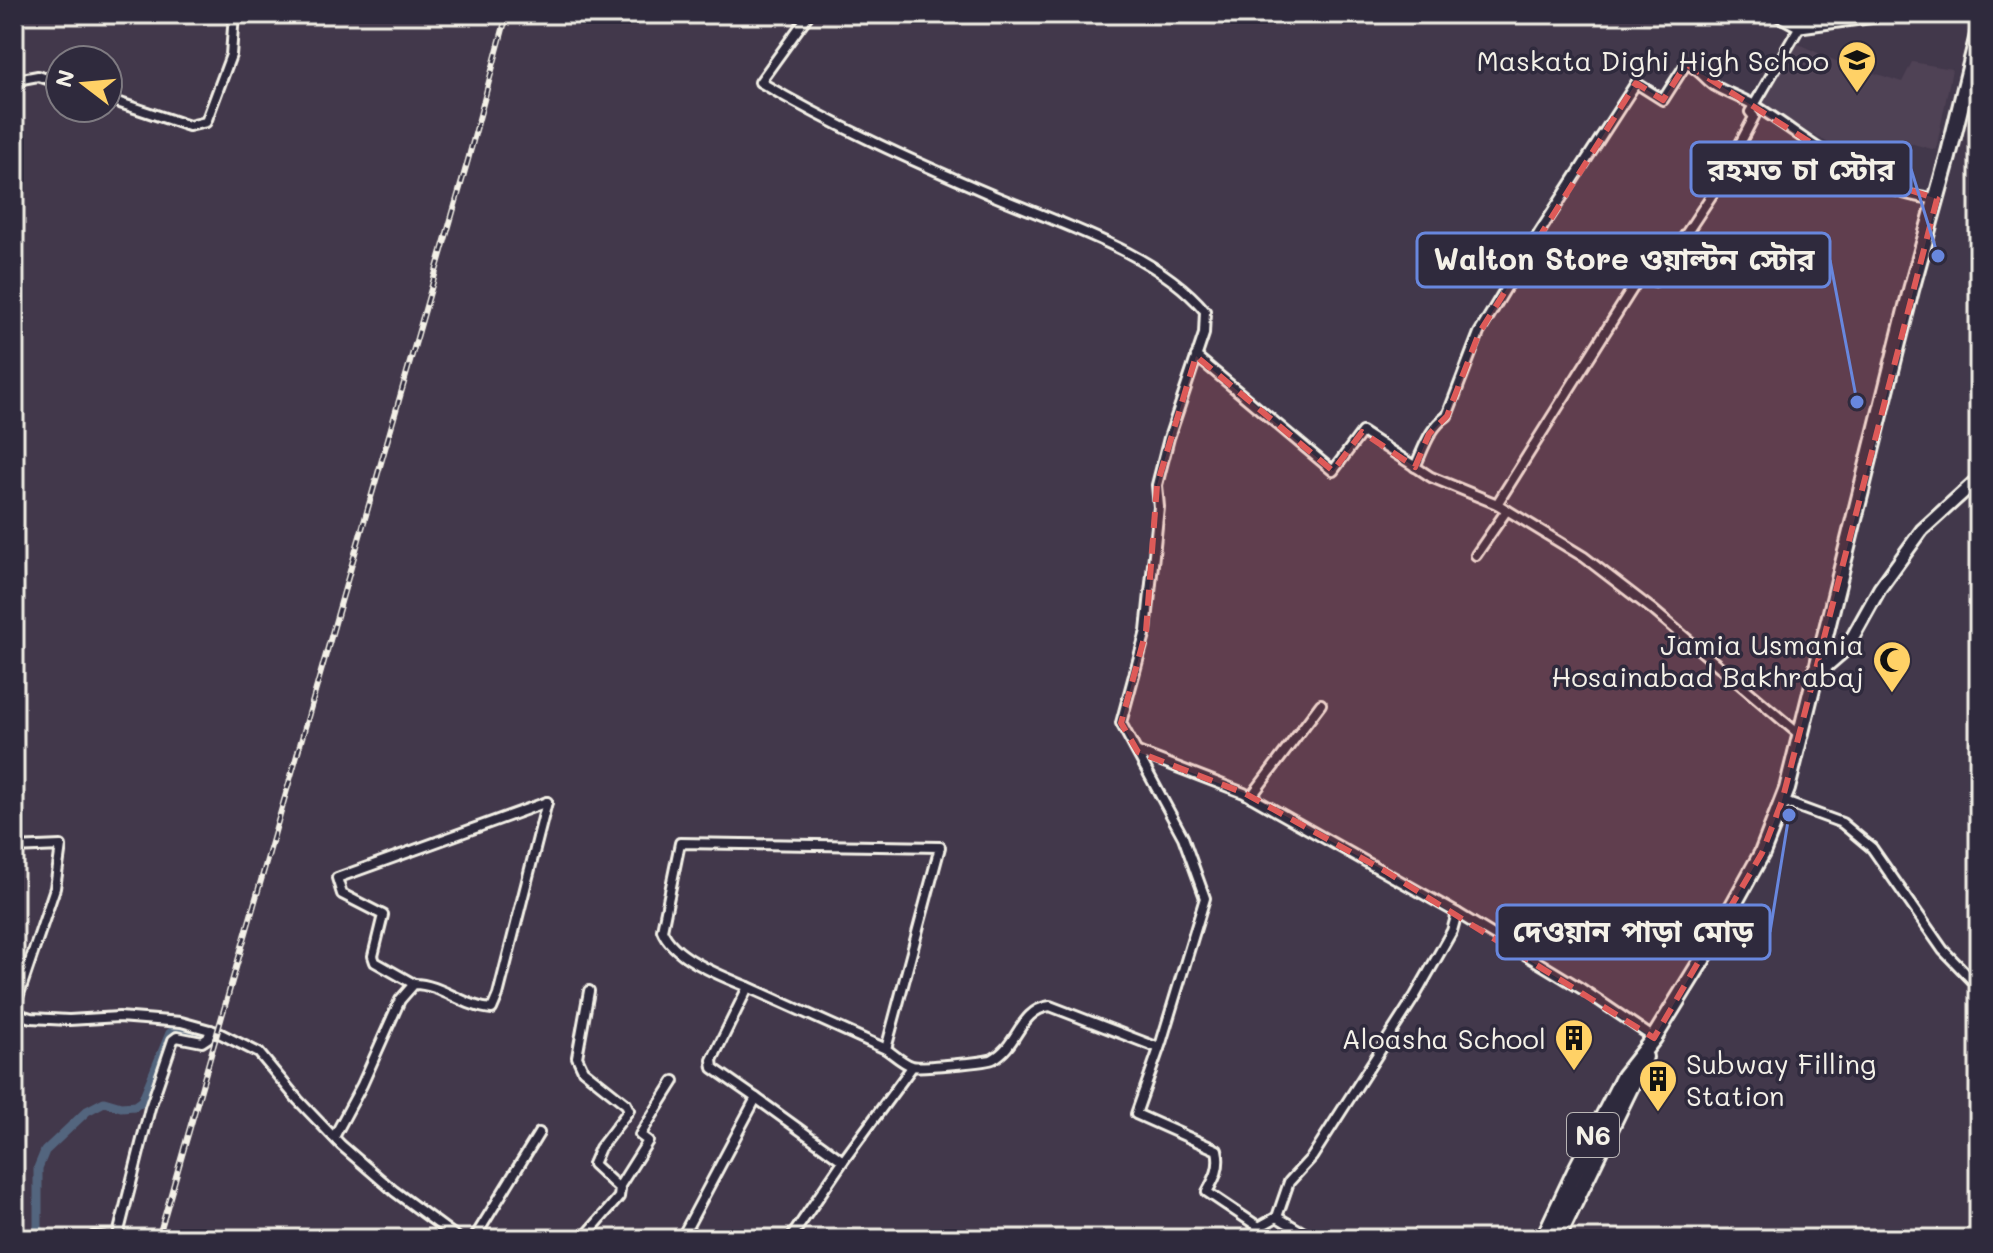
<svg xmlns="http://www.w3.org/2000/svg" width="1993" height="1253" viewBox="0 0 1993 1253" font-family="Mali,'Noto Sans Bengali',sans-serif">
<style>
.built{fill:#504255}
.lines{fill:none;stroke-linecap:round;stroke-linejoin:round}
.canal{stroke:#53657e;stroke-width:9}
.street-casing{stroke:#f4f1e8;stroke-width:14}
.secondary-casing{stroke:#f4f1e8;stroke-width:17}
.highway-casing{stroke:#f4f1e8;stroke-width:20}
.street{stroke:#2f2a3d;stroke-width:8}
.secondary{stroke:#2f2a3d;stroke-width:11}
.highway{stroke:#2f2a3d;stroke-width:14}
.rail-casing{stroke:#f4f1e8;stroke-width:6}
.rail{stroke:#2f2a3d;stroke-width:3;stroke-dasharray:9;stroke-linecap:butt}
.marked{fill:#de5a58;fill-opacity:0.2;stroke:#de5a58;stroke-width:6;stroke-dasharray:16 10;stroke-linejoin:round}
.labels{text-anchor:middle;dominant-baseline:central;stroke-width:7;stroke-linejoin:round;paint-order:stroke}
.shield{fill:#2f2a3d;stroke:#b9b5b5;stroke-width:2}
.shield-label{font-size:26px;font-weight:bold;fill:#f4f1e8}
.poi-label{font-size:28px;fill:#f4f1e8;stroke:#2f2a3d;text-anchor:end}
.leader{fill:none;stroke:#6887de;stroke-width:3}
.callout-dot{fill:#6887de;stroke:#2f2a3d;stroke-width:3}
.callout{fill:#2f2a3d;stroke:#6887de;stroke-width:3}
.callout-label{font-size:30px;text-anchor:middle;font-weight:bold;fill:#f4f1e8}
</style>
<rect width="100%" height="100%" fill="#42384b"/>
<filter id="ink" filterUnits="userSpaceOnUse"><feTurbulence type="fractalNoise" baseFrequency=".0125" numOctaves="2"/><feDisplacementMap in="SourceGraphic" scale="16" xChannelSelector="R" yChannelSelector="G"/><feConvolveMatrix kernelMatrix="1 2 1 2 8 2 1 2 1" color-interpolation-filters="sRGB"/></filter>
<g filter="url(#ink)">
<path class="built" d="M1796 43 1836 61 1902 82 1912 62 1952 69 1936 150 1894 139 1868 165 1760 105Z"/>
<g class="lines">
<path class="canal" d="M38 1239V1168L45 1151 87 1111 104 1102 121 1107 135 1106 142 1101 170 1033 174 1030 203 1034"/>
<g class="street-casing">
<g id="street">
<path d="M809 14 760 82C834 126 913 161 992 195 1061 224 1157 253 1205 311L1204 334 1169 438 1157 485 1159 507 1146 631 1121 723 1183 837 1205 898 1161 1043 1136 1114 1217 1150C1221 1167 1215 1178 1207 1192L1259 1227 1277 1217"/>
<path d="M1800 26 1750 112 1754 117 1717 187 1655 281 1641 275 1497 504 1584 557 1653 610 1801 736"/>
<path d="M14 90 22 79 38 76 60 83"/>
<path d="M108 99 189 126 206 122 231 55 234 14"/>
<path d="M1196 356 1333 471 1362 432 1431 477 1497 504"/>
<path d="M1415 467C1424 448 1429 428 1447 416L1479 333 1539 233 1636 83 1663 100 1686 64C1699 68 1704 79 1715 86 1729 94 1745 99 1759 108 1810 140 1874 197 1937 199"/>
<path d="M1476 555 1507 510"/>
<path d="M1138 752 1244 793 1457 913 1452 931 1415 996 1312 1157 1289 1182 1277 1217 1314 1239"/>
<path d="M1251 797 1321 704"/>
<path d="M1782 801 1842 823 1872 848 1943 950 1979 987"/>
<path d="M14 848 61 846 55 888 14 1009"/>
<path d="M1457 913 1582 989 1654 1038"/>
<path d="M414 984 375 962 373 956 383 915 342 894 337 878 547 802"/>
<path d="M748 987 886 1049"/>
<path d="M14 1013 31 1018 69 1020 119 1017 181 1022 217 1032 259 1053 298 1100 341 1145 394 1191 459 1239"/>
<path d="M756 1098 843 1161"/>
<path d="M334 1137 362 1085 400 1000 414 984C441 984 464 1007 492 1009L498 995 547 802"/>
<path d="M619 1187 648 1141 640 1135 674 1081"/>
<path d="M90 1239 94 1236 113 1239"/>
<path d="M115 1239H117L150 1108 173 1040 177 1037 202 1042 208 1038 211 1030"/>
<path d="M474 1239 539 1133"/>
<path d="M583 1239 619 1197 620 1189 593 1164 600 1148 629 1110 626 1104 583 1070 577 1057 589 991"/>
<path d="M681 1239 756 1098 713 1068 712 1060 748 987C722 976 673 958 662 930L680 843 940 847 886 1049C893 1054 904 1064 912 1066 918 1068 989 1062 993 1059 1019 1045 1019 1010 1050 1006L1159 1048"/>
<path d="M790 1239 843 1161 912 1067"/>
</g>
</g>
<g class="secondary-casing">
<g id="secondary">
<path d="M1778 14 1800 26 1890 14"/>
<path d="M1816 675 1846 649 1880 588 1922 530 1979 478"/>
</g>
</g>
<g class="highway-casing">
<g id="highway">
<path d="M1543 1239 1577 1167 1624 1076 1654 1038 1710 947 1762 853 1787 789 1911 290 1948 157 1979 31"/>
<path d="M1557 1239 1645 1057"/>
</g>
</g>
<use href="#street" class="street"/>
<use href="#secondary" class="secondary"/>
<use href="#highway" class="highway"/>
<g class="rail-casing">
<path id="rail" d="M158 1239 468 160 507 14"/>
</g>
<use href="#rail" class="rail"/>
</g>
</g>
<path class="marked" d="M1686 64 1859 173 1937 199 1782 801 1762 853 1654 1038 1385 871 1244 793 1138 752 1121 723 1146 631 1157 485 1196 356 1333 471 1362 432 1415 467 1429 434 1447 416 1479 333 1636 83 1663 100Z"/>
<defs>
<g id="university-pin" transform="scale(2)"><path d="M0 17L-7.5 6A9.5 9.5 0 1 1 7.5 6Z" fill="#ffd166" stroke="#2f2a3d"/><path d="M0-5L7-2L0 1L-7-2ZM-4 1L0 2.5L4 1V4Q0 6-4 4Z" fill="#111"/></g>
<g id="mosque-pin" transform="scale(2)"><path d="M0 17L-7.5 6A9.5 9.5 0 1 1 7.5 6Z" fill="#ffd166" stroke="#2f2a3d"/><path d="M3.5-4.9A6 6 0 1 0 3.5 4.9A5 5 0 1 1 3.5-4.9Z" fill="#111"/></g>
<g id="building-pin" transform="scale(2)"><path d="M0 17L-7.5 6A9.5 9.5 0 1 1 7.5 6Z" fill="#ffd166" stroke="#2f2a3d"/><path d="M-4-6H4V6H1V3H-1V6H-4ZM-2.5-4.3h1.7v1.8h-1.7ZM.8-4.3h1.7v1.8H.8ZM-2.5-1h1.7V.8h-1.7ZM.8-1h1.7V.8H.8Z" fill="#111"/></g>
</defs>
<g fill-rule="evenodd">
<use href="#university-pin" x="1857" y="60"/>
<use href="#mosque-pin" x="1892" y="660"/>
<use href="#building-pin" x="1574" y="1038"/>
<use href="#building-pin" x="1658" y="1079"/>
</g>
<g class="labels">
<rect class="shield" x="1567" y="1113" width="52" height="44" rx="6"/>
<g class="shield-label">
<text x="1593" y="1135">N6</text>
</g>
<g class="poi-label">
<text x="1829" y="60">Maskata Dighi High Schoo</text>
<text x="1864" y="644">Jamia Usmania<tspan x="1864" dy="32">Hosainabad Bakhrabaj</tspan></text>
<text x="1546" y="1038">Aloasha School</text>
<text x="1686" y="1063" text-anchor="start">Subway Filling<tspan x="1686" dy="32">Station</tspan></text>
</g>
</g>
<path class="leader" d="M1938 256L1911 169M1857 402L1830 260M1789 815L1770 932"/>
<g class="callout-dot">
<circle cx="1938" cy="256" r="8"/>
<circle cx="1857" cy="402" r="8"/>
<circle cx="1789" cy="815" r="8"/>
</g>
<g class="callout">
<rect x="1691" y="142" width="220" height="54" rx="8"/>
<rect x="1417" y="233" width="413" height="54" rx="8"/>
<rect x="1497" y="905" width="273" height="54" rx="8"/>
</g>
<g class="callout-label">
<text x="1801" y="180">রহমত চা স্টোর</text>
<text x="1624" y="270">Walton Store ওয়াল্টন স্টোর</text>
<text x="1633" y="942">দেওয়ান পাড়া মোড়</text>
</g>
<rect width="1993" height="1253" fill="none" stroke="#2f2a3d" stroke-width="48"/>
<rect x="24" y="24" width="1945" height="1205" fill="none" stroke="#f4f1e8" stroke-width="3" filter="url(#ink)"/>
<g transform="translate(84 84) rotate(286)"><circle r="38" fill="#2f2a3d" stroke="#7e7a81" stroke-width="2"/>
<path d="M0-6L14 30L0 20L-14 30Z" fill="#ffd166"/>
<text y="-12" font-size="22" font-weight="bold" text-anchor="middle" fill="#f4f1e8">N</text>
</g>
</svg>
